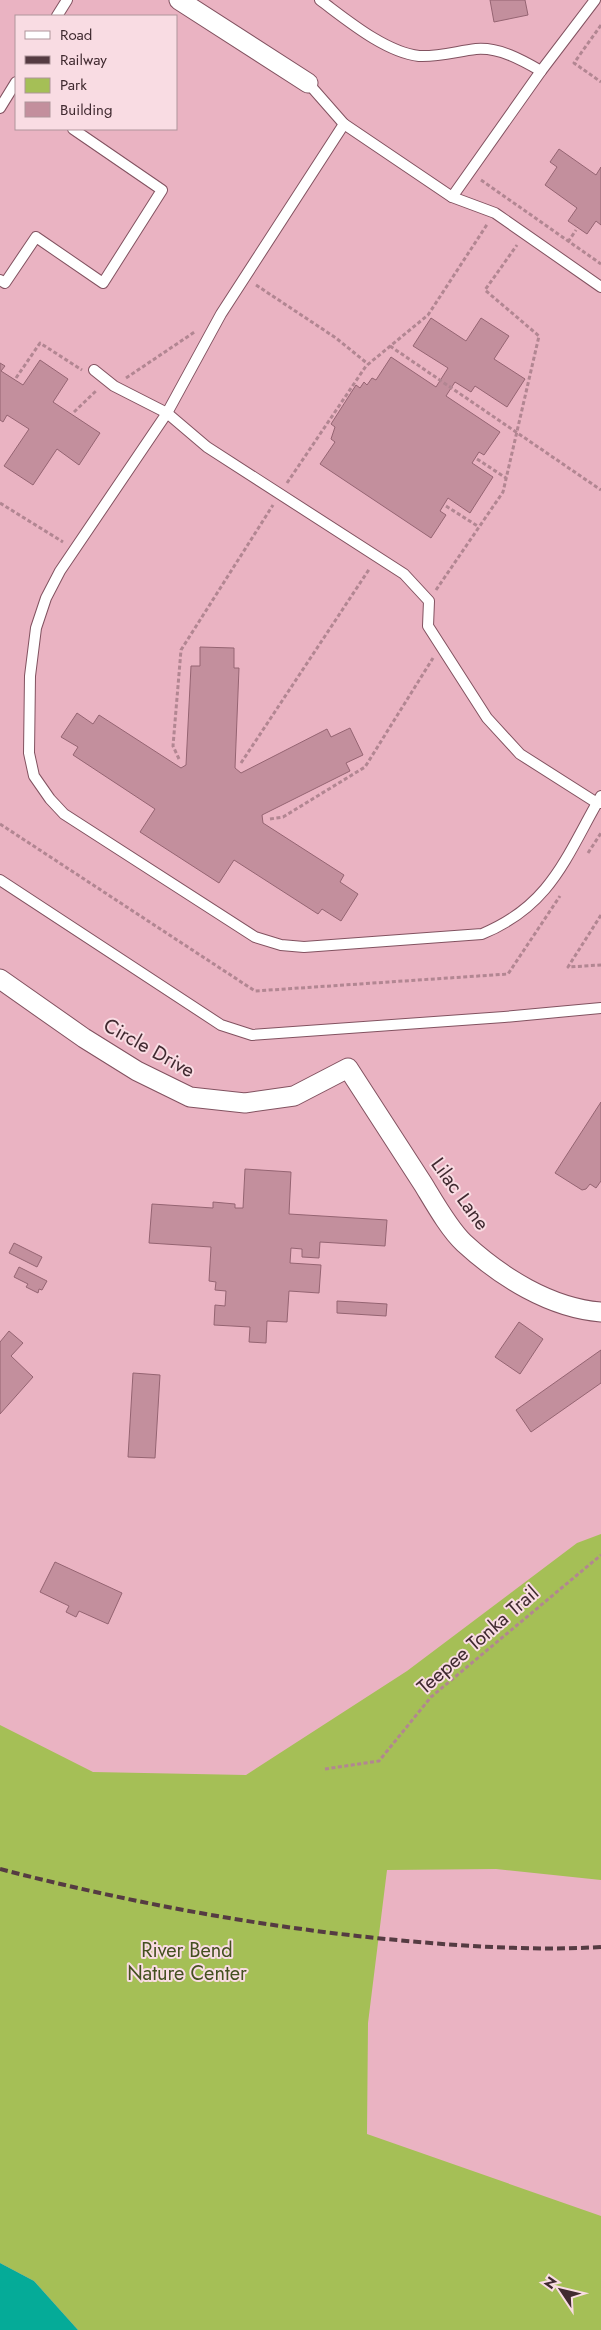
<svg xmlns="http://www.w3.org/2000/svg" width="601" height="2330" viewBox="0 0 601 2330" font-family="Jost,sans-serif">
<style>
.green{fill:#a5bf56}
.water{fill:#05ab98}
.building{fill:#c38f9d;stroke:#956472}
.lines{fill:none;stroke-linecap:round;stroke-linejoin:round}
.service-casing{stroke:#825260;stroke-width:12}
.minor-casing{stroke:#825260;stroke-width:21}
.path{stroke:#b28692;stroke-width:3;stroke-dasharray:4 2.5;stroke-linecap:butt}
.service{stroke:#fff;stroke-width:10}
.minor{stroke:#fff;stroke-width:19}
.rail{stroke:#553b42;stroke-width:4;stroke-dasharray:8 4;stroke-linecap:butt}
.labels{text-anchor:middle;dominant-baseline:central;stroke-width:4;stroke-linejoin:round;paint-order:stroke}
.street-label{font-size:20px;fill:#402a30;stroke:#f9dce3}
.park-label{font-size:20px;fill:#445020;stroke:#f9dce3}
</style>
<rect width="100%" height="100%" fill="#eab3c2"/>
<path class="green" d="M601 1534V1880L496 1869 387 1870 368 2023 367 2134 601 2216V2330H78L34 2281 0 2263V1725L93 1772 246 1775 407 1671 577 1543Z"/>
<path class="water" d="M0 2263 34 2281 78 2330H0Z"/>
<g class="building">
<path d="M490 0H525L528 15 494 22Z"/>
<path d="M559 149 596 175 601 167V225L596 221 587 234 568 221 577 208 545 185 557 167 550 162Z"/>
<path d="M431 318 466 341 481 318 509 336 494 359 525 379 507 407 475 386 471 392 455 382 446 396 500 432 484 455 479 452 472 463 493 477 470 513 448 498 440 511 446 515 431 538 320 464 335 442 331 439 335 427 331 424 356 385 360 388 364 382 367 385 372 378 376 380 391 357 436 387 448 368 413 346Z"/>
<path d="M40 360 68 379 53 402 100 433 79 465 57 449 33 485 4 466 29 429 7 415 3 422 0 420V363L5 366 1 371 23 385Z"/>
<path d="M200 647 234 648V668H239L235 768 241 773 327 729 331 737 350 728 363 755 346 763 350 771 262 815 263 823 344 875 340 882 358 894 341 921 322 909 318 914 234 860 219 883 140 832 155 809 73 755 78 747 61 737 77 713 93 724 99 715 181 768 186 765 191 666H200Z"/>
<path d="M601 1102V1181L596 1188 590 1184 586 1189 582 1190 555 1173Z"/>
<path d="M245 1169 291 1172 289 1214 387 1220 385 1246 320 1242 319 1258 302 1257V1249L291 1248 290 1263 321 1265 319 1293 289 1291 287 1322 267 1321 266 1343 249 1342 250 1327 214 1325 215 1305 225 1306 226 1291 215 1290 216 1282 209 1281 211 1247 149 1243 152 1204 213 1208V1202L235 1204V1208H243Z"/>
<path d="M14 1243 42 1257 37 1267 9 1253Z"/>
<path d="M19 1267 47 1281 42 1290 39 1289 38 1293 26 1287 28 1284 14 1277Z"/>
<path d="M337 1301 387 1304 386 1316 337 1313Z"/>
<path d="M519 1322 543 1339 520 1374 495 1357Z"/>
<path d="M9 1331 23 1343 11 1356 33 1377 0 1414V1342Z"/>
<path d="M601 1350V1383L531 1432 516 1410Z"/>
<path d="M133 1373 160 1375 155 1458 128 1457Z"/>
<path d="M55 1562 122 1593 108 1624 79 1611 76 1617 66 1612 69 1606 40 1592Z"/>
</g>
<g class="lines">
<g class="service-casing">
<g id="service">
<path d="M320 0C347 20 385 52 419 56 439 57 458 51 476 49 499 47 522 60 541 71"/>
<path d="M57 16 67 0"/>
<path d="M308 83 344 124 452 197 495 213 601 287"/>
<path d="M0 108 16 82"/>
<path d="M344 124 221 314 167 413 60 571 46 598 36 628 30 676 29 753 34 776 50 799 64 814 255 937 281 945 304 947 482 934C552 905 566 856 601 796"/>
<path d="M452 197 541 71 595 0"/>
<path d="M0 280 5 283 36 237 103 283 162 190 73 129"/>
<path d="M94 370 114 386 167 413 207 447 404 574 429 601 428 626 487 718 520 754 597 803H601"/>
<path d="M0 880 221 1025 252 1035 504 1017 601 1008"/>
</g>
</g>
<g class="minor-casing">
<g id="minor">
<path d="M179 0 308 83"/>
<path d="M0 979 84 1038 137 1071 190 1097 245 1103 294 1096 348 1068C373 1107 398 1145 423 1184 434 1202 449 1229 464 1243 501 1277 550 1308 601 1312"/>
</g>
</g>
<g class="path">
<path d="M601 25 574 63 601 82"/>
<path d="M481 180 601 264"/>
<path d="M568 242 576 230"/>
<path d="M256 285 336 338 368 364"/>
<path d="M390 346 601 490"/>
<path d="M16 378 40 343 82 370"/>
<path d="M126 378 196 331"/>
<path d="M74 412 97 390"/>
<path d="M477 459 506 478"/>
<path d="M287 483 366 366 428 315 488 223"/>
<path d="M0 503 63 542"/>
<path d="M446 506 479 527"/>
<path d="M436 590 503 492 539 336 485 290 517 245"/>
<path d="M179 759 173 746 181 650 273 505"/>
<path d="M241 763 370 568"/>
<path d="M270 819 283 817 365 767 433 658"/>
<path d="M0 824 255 991 508 974 560 896"/>
<path d="M588 853 601 833"/>
<path d="M601 915 568 967 601 965"/>
<path d="M325 1769 379 1761 431 1697 601 1555"/>
</g>
<use href="#service" class="service"/>
<use href="#minor" class="minor"/>
<path class="rail" d="M0 1869C127 1902 256 1926 386 1939 458 1946 529 1951 601 1947"/>
</g>
<g class="labels">
<g class="street-label">
<text transform="translate(149 1048) rotate(29)">Circle Drive</text>
<text transform="translate(460 1194) rotate(54)">Lilac Lane</text>
<text transform="translate(478 1640) rotate(-41)">Teepee Tonka Trail</text>
</g>
<g class="park-label">
<text x="187" y="1950">River Bend<tspan x="187" dy="23">Nature Center</tspan></text>
</g>
</g>
<rect x="15" y="15" width="162" height="115" fill="#f9dce3" stroke="#af959b"/>
<rect x="25" y="31" width="25" height="8" fill="#ffffff" stroke="#af959b"/>
<text x="60" y="40" font-size="15" fill="#402a30">Road</text>
<rect x="25" y="56" width="25" height="8" fill="#553b42" stroke="#af959b"/>
<text x="60" y="65" font-size="15" fill="#402a30">Railway</text>
<rect x="25" y="78" width="25" height="15" fill="#a5bf56" stroke="#af959b"/>
<text x="60" y="90" font-size="15" fill="#402a30">Park</text>
<rect x="25" y="102" width="25" height="15" fill="#c38f9d" stroke="#af959b"/>
<text x="60" y="115" font-size="15" fill="#402a30">Building</text>
<g transform="translate(561 2290) rotate(305)" stroke="#f9dce3" stroke-width="4" paint-order="stroke">
<path d="M0-4L9 19L0 12L-9 19Z" fill="#402a30"/>
<text y="-8" font-size="14" font-weight="bold" text-anchor="middle" fill="#402a30">N</text>
</g>
</svg>
